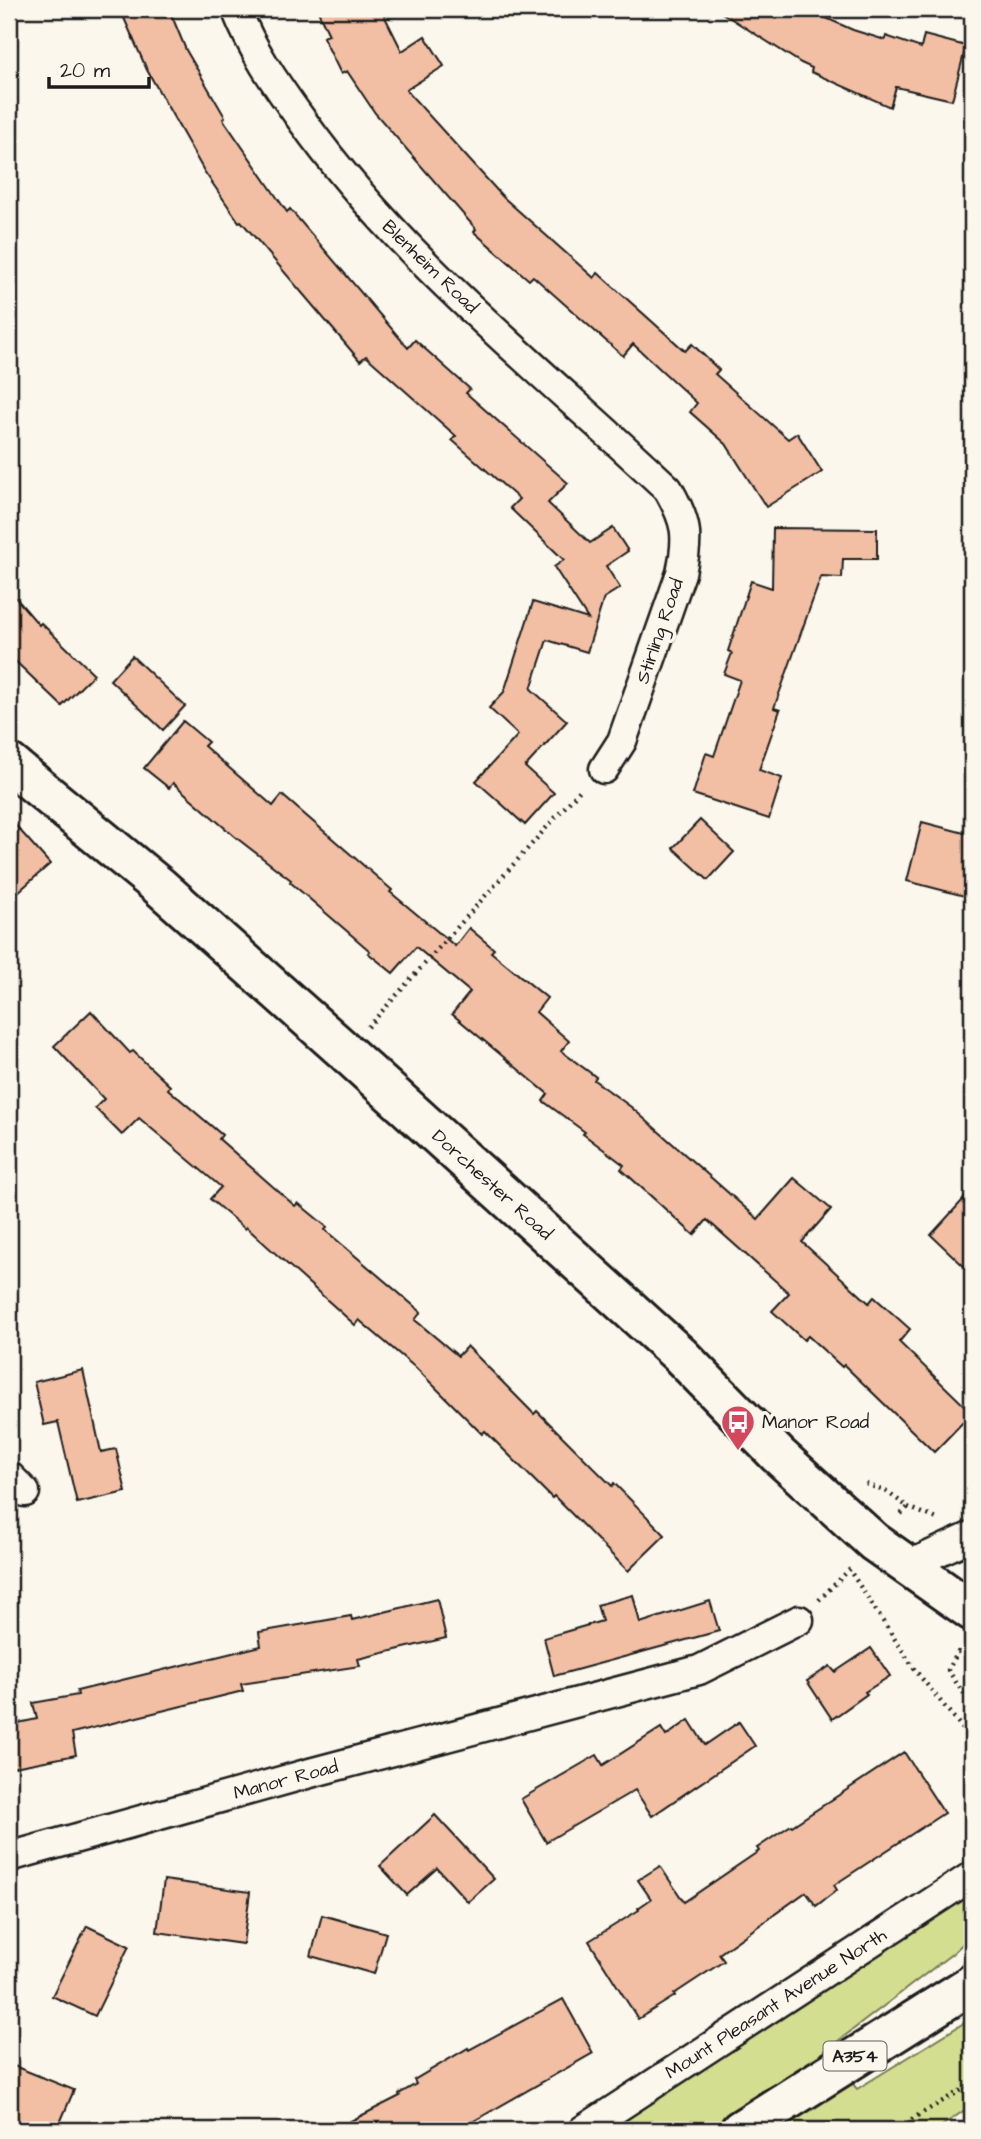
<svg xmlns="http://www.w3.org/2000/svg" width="981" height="2139" viewBox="0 0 981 2139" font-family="'Architects Daughter',sans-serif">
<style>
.green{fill:#d3de91;stroke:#787d56;stroke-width:2}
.building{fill:#f2bfa4;stroke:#1c1c1c;stroke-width:2}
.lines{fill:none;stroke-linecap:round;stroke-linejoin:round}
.street-casing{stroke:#1c1c1c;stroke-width:33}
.secondary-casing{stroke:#1c1c1c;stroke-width:44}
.highway-casing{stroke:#1c1c1c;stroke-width:44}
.path{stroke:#1c1c1c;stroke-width:4.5;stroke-dasharray:2 5;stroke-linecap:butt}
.street{stroke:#fbf7ec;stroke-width:28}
.secondary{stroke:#fbf7ec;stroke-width:38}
.highway{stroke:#fbf7ec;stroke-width:38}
.labels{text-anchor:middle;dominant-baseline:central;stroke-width:7;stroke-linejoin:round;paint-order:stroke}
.shield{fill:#fbf7ec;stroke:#5f5e5a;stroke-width:2}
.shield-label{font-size:18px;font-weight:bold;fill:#1c1c1c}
.street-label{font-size:19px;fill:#1c1c1c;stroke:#fbf7ec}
.poi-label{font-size:19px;fill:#1c1c1c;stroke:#fbf7ec;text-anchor:start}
</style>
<rect width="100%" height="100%" fill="#fbf7ec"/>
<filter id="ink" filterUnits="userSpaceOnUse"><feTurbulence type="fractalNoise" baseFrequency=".0143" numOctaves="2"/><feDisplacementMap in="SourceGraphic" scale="14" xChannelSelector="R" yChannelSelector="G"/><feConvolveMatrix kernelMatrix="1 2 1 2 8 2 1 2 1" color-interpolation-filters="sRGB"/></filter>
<g filter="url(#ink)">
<path class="green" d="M972 1883V1935L953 1953 825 2051 857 2089 972 2018V2105L936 2130H608Z"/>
<g class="building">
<path d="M120 9H169L186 50 225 117 223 119 287 212 290 209 408 348 415 340 470 389 466 393 568 483 548 503 590 543 613 528 628 551 606 566 620 588 604 598 587 652 547 640 531 689 567 721 525 767 554 793 525 825 476 781 518 735 489 708 504 692 533 602 588 619 554 567 564 560 510 508 519 499 452 440 456 436 366 356 360 361 241 221 239 222 204 171 147 70Z"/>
<path d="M317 9H381L402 51 425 36 444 66 406 90 503 197 594 278 598 273 685 351 692 344 719 370 715 374 788 439 797 433 822 472 766 507 726 444 690 412 697 403 633 344 623 356 533 276 529 280 474 232 476 229 375 113 347 71 341 74 323 37 329 35Z"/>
<path d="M716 9H806L853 30 885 40 886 36 921 48 924 35 966 46 952 100 896 87 890 107 811 72 812 68 801 63Z"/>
<path d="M773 528 877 529V559H843L842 578 821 577 774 708 780 710 759 770 782 778 769 819 693 794 706 753 714 756 740 680 724 674 732 653 728 651 751 581 772 588Z"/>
<path d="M9 590 39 625 41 623 94 674 62 706 9 655Z"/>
<path d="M132 656 185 706 163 730 110 680Z"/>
<path d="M183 721 208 742 204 746 273 806 282 795 392 890 390 892 455 946 469 928 494 949 491 952 547 998 536 1012 569 1041 561 1051 596 1077 594 1080 631 1107 758 1219 794 1178 831 1209 802 1242 869 1303 874 1297 910 1329 899 1342 972 1413 934 1452 844 1365 842 1367 808 1336 804 1340 772 1311 789 1293 707 1220 694 1235 621 1169 624 1165 583 1134 585 1132 543 1101 548 1094 452 1014 470 992 416 947 393 973 368 953 370 951 290 882 291 880 234 836 173 783 169 788 144 768Z"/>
<path d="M9 818 50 864 9 900Z"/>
<path d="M700 820 734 852 708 880 673 848Z"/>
<path d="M922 822 972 835V898L907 881Z"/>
<path d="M91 1011 130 1053 133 1051 170 1086 168 1089 222 1135 219 1139 295 1206 298 1203 327 1227 325 1230 421 1312 415 1320 458 1356 467 1346 534 1414 537 1411 612 1486 614 1483 665 1535 628 1571 554 1496 552 1498 485 1431 482 1434 417 1369 359 1320 355 1325 246 1227 245 1229 210 1199 221 1187 139 1118 122 1135 95 1108 104 1099 54 1046Z"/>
<path d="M972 1190V1274L931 1235Z"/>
<path d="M83 1370 101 1452 116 1449 126 1492 77 1503 58 1422 44 1425 34 1382Z"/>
<path d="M633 1595 640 1623 710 1601 719 1631 554 1676 544 1638 602 1621 597 1605Z"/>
<path d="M437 1599 446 1638 358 1659 360 1666 241 1684 243 1691 72 1733 76 1755 9 1768V1725L37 1719 33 1703 78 1695 77 1691 261 1646 259 1632 351 1616 352 1620Z"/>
<path d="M871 1648 890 1676 865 1692 867 1694 832 1719 807 1681 830 1666 835 1672Z"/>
<path d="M689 1720 705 1745 739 1722 755 1746 652 1816 635 1790 546 1842 521 1799 597 1755 603 1765 661 1728 666 1736Z"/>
<path d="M904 1752 944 1813 834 1885 837 1890 816 1906 806 1892 719 1954 724 1961 674 1994 675 1996 638 2019 589 1941 639 1910 638 1908 651 1899 638 1880 660 1866 684 1902 759 1851 757 1848 791 1825 792 1826Z"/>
<path d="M435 1815 494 1879 468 1902 437 1868 407 1895 380 1866Z"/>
<path d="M164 1880 250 1892 243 1944 157 1932Z"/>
<path d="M322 1915 386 1933 374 1974 311 1956Z"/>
<path d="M87 1926 129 1946 95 2016 52 1996Z"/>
<path d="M563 1999 593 2053 458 2130H333L400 2096 399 2094 416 2084 414 2080 468 2048 469 2050Z"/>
<path d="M9 2064 74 2090 57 2130H9Z"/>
</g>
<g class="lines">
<g class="street-casing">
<g id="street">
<path d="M236 9C252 50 275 83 301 119 402 261 542 370 668 489 687 522 689 536 681 573L622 741 604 769"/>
<path d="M9 1476 25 1492"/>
<path d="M907 1566 972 1536"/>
<path d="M9 1857 310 1773 699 1670 799 1620"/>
<path d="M583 2130 969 1878"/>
</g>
</g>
<g class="secondary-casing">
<path id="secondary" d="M9 763 159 886 340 1047 680 1355 778 1455 874 1542 972 1611"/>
</g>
<g class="highway-casing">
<path id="highway" d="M740 2130 972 1984"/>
</g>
<g class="path">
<path d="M368 1027 581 789"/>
<path d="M866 1484 887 1492 908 1507 899 1516"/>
<path d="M908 1507 937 1519"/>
<path d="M852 1574 915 1670 972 1740"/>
<path d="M819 1600 850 1569"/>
<path d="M972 1658 958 1652 948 1670 972 1706"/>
<path d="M893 2130 972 2084"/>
</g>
<use href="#street" class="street"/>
<use href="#secondary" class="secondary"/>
<use href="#highway" class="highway"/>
</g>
</g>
<defs>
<g id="bus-pin" transform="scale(1.75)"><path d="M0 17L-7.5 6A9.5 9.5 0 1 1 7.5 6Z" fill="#d1495b" stroke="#fbf7ec"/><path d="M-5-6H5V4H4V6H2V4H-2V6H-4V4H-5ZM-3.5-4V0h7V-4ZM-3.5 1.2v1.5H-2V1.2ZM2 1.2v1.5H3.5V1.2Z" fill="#fff"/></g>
</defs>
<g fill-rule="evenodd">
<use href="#bus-pin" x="738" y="1422"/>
</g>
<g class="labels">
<rect class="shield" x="823.5" y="2041.5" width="63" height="29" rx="5"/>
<g class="shield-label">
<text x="855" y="2056">A354</text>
</g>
<g class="street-label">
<text transform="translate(430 267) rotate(44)">Blenheim Road</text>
<text transform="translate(660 631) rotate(-71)">Stirling Road</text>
<text transform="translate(492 1185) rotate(42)">Dorchester Road</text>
<text transform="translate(286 1780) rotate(-15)">Manor Road</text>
<text transform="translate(776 2004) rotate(-33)">Mount Pleasant Avenue North</text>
</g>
<g class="poi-label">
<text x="762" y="1422">Manor Road</text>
</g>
</g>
<rect width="981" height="2139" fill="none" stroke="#fbf7ec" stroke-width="35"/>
<rect x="18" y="18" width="946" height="2104" fill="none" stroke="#1c1c1c" stroke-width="2.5" filter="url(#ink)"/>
<path d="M49 77v10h100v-10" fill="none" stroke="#1c1c1c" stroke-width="3.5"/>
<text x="60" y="77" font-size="21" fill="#1c1c1c" stroke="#fbf7ec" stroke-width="5" paint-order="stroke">20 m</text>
</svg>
